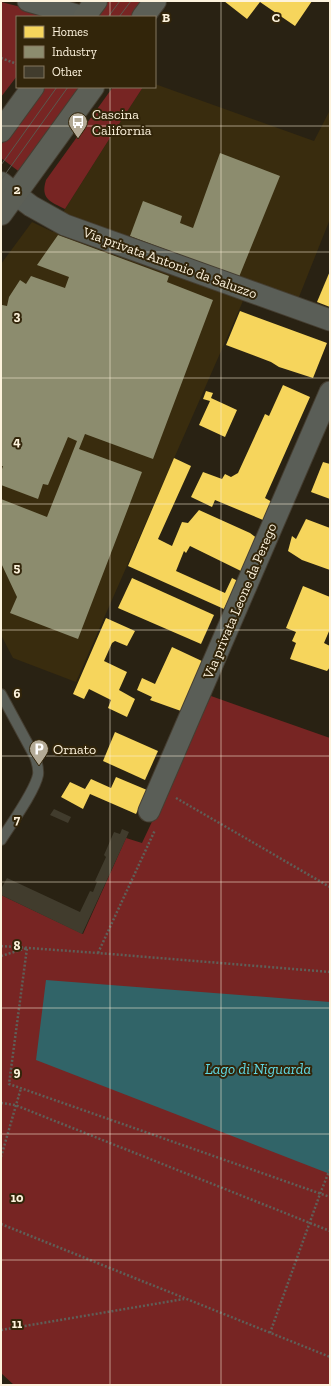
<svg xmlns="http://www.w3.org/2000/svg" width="331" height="1386" viewBox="0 0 331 1386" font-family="'Zilla Slab',serif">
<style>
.built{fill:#392c0e}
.green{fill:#772523}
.water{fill:#316468}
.homes{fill:#f6d55c}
.industry{fill:#8c8c6e}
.building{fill:#413c2d}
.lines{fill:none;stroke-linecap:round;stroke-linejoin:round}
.service-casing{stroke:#453e31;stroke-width:12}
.minor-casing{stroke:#453e31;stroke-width:23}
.secondary-casing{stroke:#453e31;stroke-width:24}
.path{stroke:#5f5f58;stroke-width:2.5;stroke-dasharray:2 2;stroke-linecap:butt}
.service{stroke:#5a5e57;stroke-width:10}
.minor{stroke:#5a5e57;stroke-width:21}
.secondary{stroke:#5c5f56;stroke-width:22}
.tram{stroke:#5b5a4f;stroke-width:1}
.grid{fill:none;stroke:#fdf3dd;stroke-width:1;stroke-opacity:0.55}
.labels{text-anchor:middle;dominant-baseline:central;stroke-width:4;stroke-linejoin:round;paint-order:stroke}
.poi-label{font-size:14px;fill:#fdf3dd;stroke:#32250a;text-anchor:start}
.street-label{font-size:14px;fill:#fdf3dd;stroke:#32250a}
.water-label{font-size:15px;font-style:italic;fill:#60d8e3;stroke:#32250a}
.grid-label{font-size:13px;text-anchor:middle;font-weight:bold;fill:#fdf3dd;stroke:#32250a;stroke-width:4;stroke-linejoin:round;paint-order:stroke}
</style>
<rect width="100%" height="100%" fill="#292213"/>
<path class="built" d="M155 84 314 141 330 110V219L297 302 250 285 76 682 13 658 1 635V264L32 222 53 232 65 209 108 141 143 87H155Z"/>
<g class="green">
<path d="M106 1H145L134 17H94Z"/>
<path d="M1 2 49 14 50 17H17V76L1 97Z"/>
<path d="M43 87H83L21 173 1 158V145Z"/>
<path d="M113 87H143L108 141 65 209C51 202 40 199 46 180Z"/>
<path d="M211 696 330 738V1385H14L1 1373V895L83 934 126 838 142 843Z"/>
</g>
<path class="water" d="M46 980 330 1002V1174L36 1060Z"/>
<g class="homes">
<path d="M224 1H312L295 26 260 2 247 19Z"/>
<path d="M330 271V307L317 302Z"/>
<path d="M240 311 327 343 313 378 279 367 271 362 226 345Z"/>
<path d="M283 385 310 397 265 498 272 502 263 520 215 500 212 507 191 497 203 472 222 479 225 474 231 477 238 473 265 414 269 416Z"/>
<path d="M206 391 213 393 211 398 237 410 225 437 199 425 210 401 203 399Z"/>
<path d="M174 458 191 466 158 539 172 546 182 522 188 523 199 510 250 533 258 539 243 572 190 546 186 553 184 551 176 571 225 593 232 578 238 581 224 609 128 566Z"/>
<path d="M323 462 330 464V499L311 492Z"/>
<path d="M306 519 330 528V570L302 560 288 551 292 536 296 539Z"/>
<path d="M132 578 214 615 201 644 118 608Z"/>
<path d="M303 586 330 597V629L324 643 330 646V667L327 671 290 659 296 643 292 641 296 632 286 628Z"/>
<path d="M106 618 135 631 127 646 115 641 112 643 104 661 127 672 119 690 135 699 127 717 108 708 111 700 89 689 84 699 73 694Z"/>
<path d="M172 647 204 662 181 711 150 700 152 697 137 690 142 678 155 684Z"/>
<path d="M115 732 158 751 145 780 103 761Z"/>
<path d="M116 777 147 790 136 814 90 794 83 809 61 797 70 782 85 789 91 779 111 788Z"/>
</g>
<g class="industry">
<path d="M220 153 280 176 239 277 130 236 143 201 182 216 180 223 193 228Z"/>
<path d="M58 235 169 276 167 282 213 300 153 459 85 434 79 449 142 472 78 639 10 613 17 597 1 563V499L47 517 77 441 68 437 48 485 43 484 38 499 1 485V472L3 466H1V309L2 305 7 306 9 297 20 280 26 284 31 276 65 288 69 277 37 265Z"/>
</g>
<g class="building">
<path d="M54 809 71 817 68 823 50 815Z"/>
<path d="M122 829 129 832 82 934 1 895V889L7 878 80 912 90 891 93 892 97 882 95 881 106 857 104 855 114 832 120 834Z"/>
</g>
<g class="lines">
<g class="service-casing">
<path id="service" d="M1 694 35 757C37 763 39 768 38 775 35 791 11 824 1 840"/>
</g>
<g class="minor-casing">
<g id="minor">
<path d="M28 1 84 17"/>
<path d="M15 194 31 206 65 225 330 320"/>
<path d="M149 811 330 392"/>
</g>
</g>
<g class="secondary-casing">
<g id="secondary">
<path d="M84 17 96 1"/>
<path d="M143 17 155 1"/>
<path d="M1 131 33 87"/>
<path d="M1 183 15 194"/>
<path d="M1 214 93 87"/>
</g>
</g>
<g class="path">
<path d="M1 58 17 64"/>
<path d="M176 798 330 887"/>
<path d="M1 946 98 953 330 972"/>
<path d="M98 953 155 830"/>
<path d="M1 956 27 948 9 1084 330 1197"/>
<path d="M1 1103 15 1105 330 1231"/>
<path d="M1 1157 21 1088"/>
<path d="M1 1224 330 1357"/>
<path d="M1 1330 184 1299"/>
<path d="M270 1333 320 1194 330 1169"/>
</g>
<use href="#service" class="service"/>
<use href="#minor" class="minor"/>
<use href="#secondary" class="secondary"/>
<g class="tram">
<path d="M108 17 120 1"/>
<path d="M119 17 131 1"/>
<path d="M1 165 57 87"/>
<path d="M1 180 68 87"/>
</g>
</g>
<path class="grid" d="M110 1V17M221 1V1385M110 87V1385M1 126H330M1 252H330M1 378H330M1 504H330M1 630H330M1 756H330M1 882H330M1 1008H330M1 1134H330M1 1260H330"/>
<defs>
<g id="bus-pin" transform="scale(1)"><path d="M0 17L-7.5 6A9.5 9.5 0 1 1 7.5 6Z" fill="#b3aa96" stroke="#32250a"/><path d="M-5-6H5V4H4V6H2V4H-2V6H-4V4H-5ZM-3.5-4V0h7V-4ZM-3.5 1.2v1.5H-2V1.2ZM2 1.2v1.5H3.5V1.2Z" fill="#fff"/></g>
<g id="parking-pin" transform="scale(1)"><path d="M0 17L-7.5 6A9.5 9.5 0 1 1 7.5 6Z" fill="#b3aa96" stroke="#32250a"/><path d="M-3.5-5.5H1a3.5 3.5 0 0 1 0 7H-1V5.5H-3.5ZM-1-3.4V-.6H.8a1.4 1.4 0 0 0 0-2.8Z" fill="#fff"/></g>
</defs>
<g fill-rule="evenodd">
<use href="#bus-pin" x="78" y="122"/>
<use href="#parking-pin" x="39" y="749"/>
</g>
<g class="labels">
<g class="poi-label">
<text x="92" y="114">Cascina<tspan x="92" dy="16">California</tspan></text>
<text x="53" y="749">Ornato</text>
</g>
<g class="street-label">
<text transform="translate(170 263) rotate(20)">Via privata Antonio da Saluzzo</text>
<text transform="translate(240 601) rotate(-67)">Via privata Leone da Perego</text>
</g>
<g class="water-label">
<text x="258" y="1069">Lago di Niguarda</text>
</g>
</g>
<g class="grid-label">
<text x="166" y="22">B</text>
<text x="276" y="22">C</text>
<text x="17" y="194">2</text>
<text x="17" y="320">3</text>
<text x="17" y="446">4</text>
<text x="17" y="572">5</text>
<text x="17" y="698">6</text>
<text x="17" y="824">7</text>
<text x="17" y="950">8</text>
<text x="17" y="1076">9</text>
<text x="17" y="1202">10</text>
<text x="17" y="1328">11</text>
</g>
<rect width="331" height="1386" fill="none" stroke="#fdf3dd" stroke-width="4"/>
<rect x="16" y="16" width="140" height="72" fill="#32250a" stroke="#83775e"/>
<rect x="24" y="26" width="20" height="12" fill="#f6d55c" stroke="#83775e"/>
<text x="52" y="36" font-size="12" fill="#fdf3dd">Homes</text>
<rect x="24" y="46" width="20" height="12" fill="#8c8c6e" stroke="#83775e"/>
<text x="52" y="56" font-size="12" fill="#fdf3dd">Industry</text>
<rect x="24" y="66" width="20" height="12" fill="#413c2d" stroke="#83775e"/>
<text x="52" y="76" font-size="12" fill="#fdf3dd">Other</text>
</svg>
